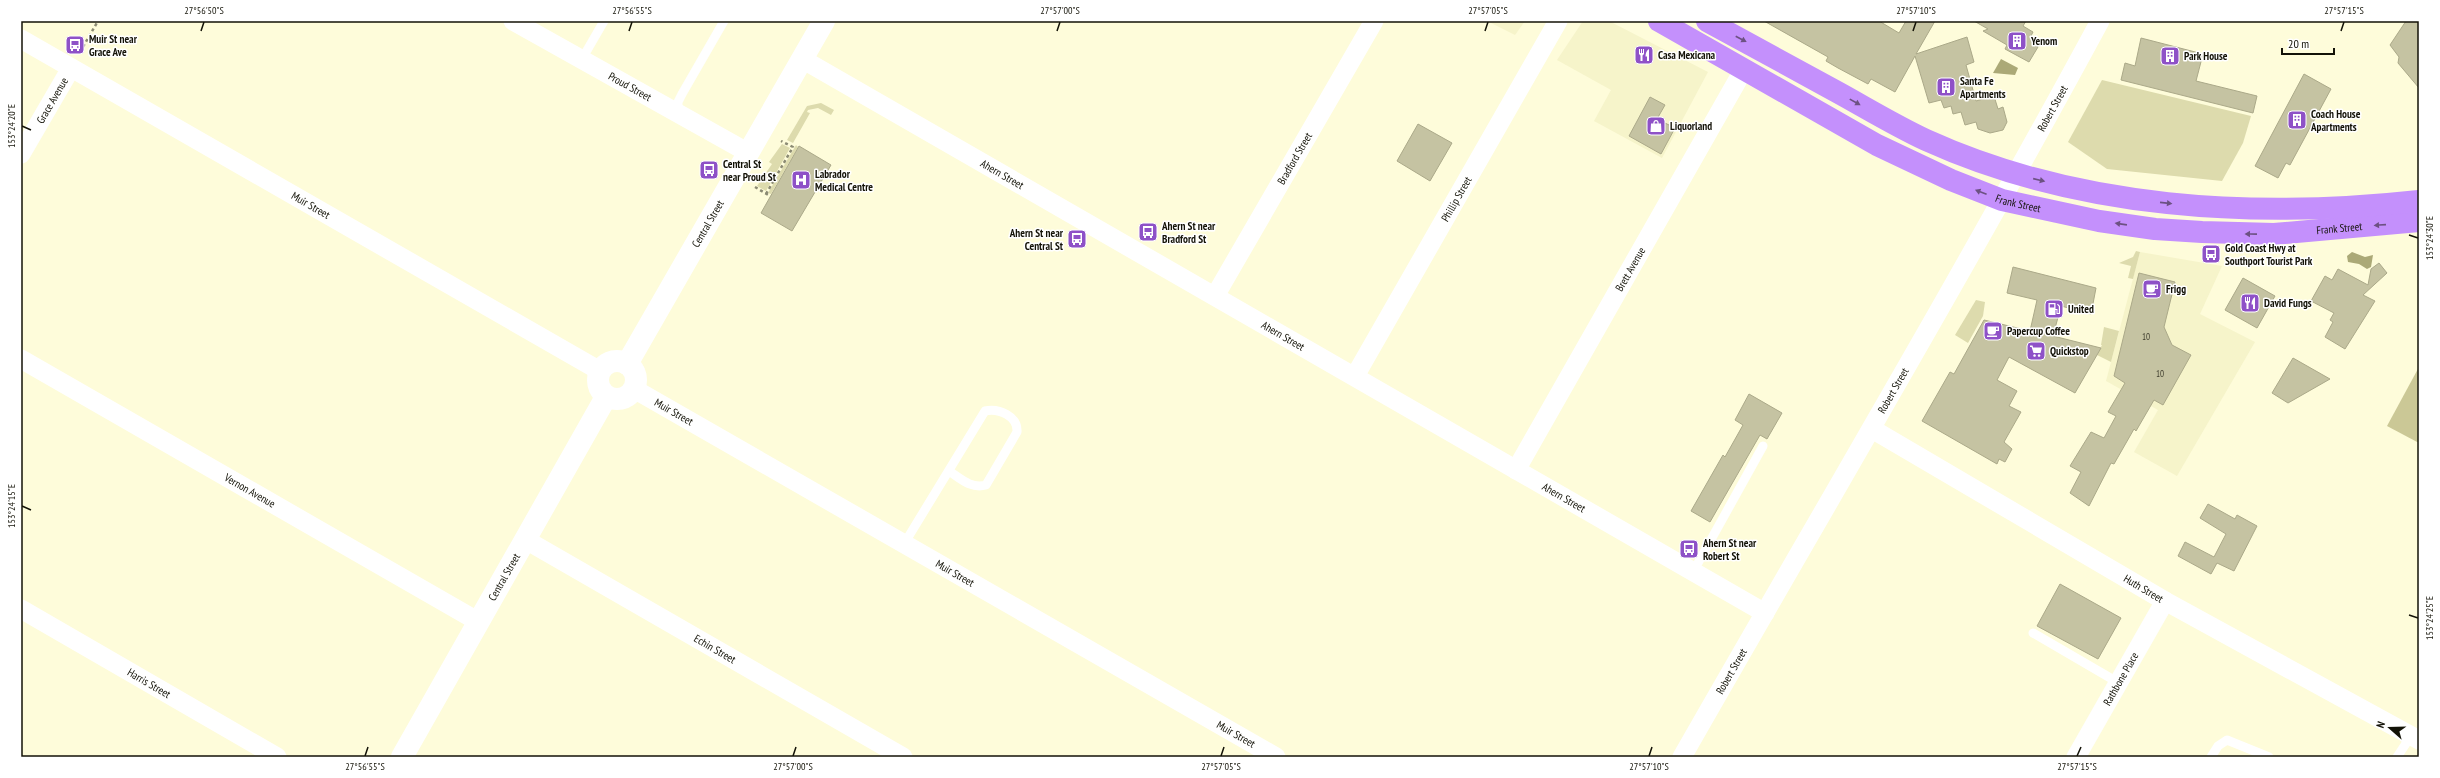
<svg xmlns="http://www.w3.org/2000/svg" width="2440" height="778" viewBox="0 0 2440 778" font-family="'PT Sans Narrow',sans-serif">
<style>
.built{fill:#f6f4ca}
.green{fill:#dddbad}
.forest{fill:#cbc896}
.water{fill:#aba977}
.building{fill:#c5c3a2;stroke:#aba989}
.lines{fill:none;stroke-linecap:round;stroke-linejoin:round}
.path{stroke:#8b8a73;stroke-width:2.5;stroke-dasharray:3 3;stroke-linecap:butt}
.lane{stroke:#fff;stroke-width:9}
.street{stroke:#fff;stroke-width:19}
.secondary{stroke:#fff;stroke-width:22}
.highway{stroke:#c490fc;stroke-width:22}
.oneway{fill:#6c5182}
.ticks{fill:none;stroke:#131207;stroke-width:1.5}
.labels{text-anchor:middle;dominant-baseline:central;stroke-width:3;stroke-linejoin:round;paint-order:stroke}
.number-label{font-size:9px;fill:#403e2e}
.poi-label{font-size:11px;font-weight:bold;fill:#131207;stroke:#fff;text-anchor:start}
.street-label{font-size:11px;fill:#131207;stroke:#fff}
.neatline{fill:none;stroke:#131207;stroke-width:1.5}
.ticks-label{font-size:10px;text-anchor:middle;fill:#131207}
</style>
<rect width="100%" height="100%" fill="#fefcda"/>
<g class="built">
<path d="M1487 21H1525L1515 35Z"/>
<path d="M1583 21H1609L1708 72 1662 158 1594 121 1611 90 1557 60Z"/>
<path d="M2140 252 2222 266 2200 314 2255 342 2177 476 2134 452 2158 410 2106 381Z"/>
</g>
<g class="green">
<path d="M2102 80 2251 116 2243 143 2222 181 2107 169 2068 142Z"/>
<path d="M821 103 834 110 831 115 818 108 808 110 807 112 810 113 793 143 787 140 807 106Z"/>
<path d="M782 144 790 148 766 191 757 186 772 164 769 162Z"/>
<path d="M796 145 798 147 771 194 768 193Z"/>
<path d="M2136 251 2140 252 2133 279 2128 278 2131 266 2119 263 2133 257Z"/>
<path d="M1976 300 1985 302 1983 316 1968 343 1955 335Z"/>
<path d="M2104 327 2119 331 2111 362 2097 355 2102 345H2101Z"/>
</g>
<path class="forest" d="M2419 367V443L2387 426Z"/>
<g class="water">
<path d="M2001 59 2018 68 2015 75 1993 73Z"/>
<path d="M2352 252 2365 257 2373 255 2371 267 2367 269 2359 264 2348 262 2347 256Z"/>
</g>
<g class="building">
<path d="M1764 21H1879L1899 33 1906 21H1935L1916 54 1967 37 1974 62 1966 65 1976 101 1994 96 1998 109 2003 107 2007 122 2003 130 1990 133 1978 129 1976 122 1965 125 1961 112 1953 114 1951 106 1944 108 1941 100 1929 103 1915 56 1895 92 1871 79 1868 84 1838 68 1826 61 1828 57Z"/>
<path d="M1974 21H2026L2023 26 2033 32 2031 36 2038 47 2029 62 2005 49 2007 45 1983 31 1988 29Z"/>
<path d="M2406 21H2419V88L2398 63 2399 57 2390 45Z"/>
<path d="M2141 38 2203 54 2196 81 2257 96 2253 113 2121 80 2125 63 2135 66Z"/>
<path d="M2304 74 2331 89 2290 165 2286 163 2278 178 2255 166Z"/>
<path d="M1650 97 1665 105 1657 119 1675 128 1661 154 1629 136Z"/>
<path d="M1418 124 1452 143 1430 181 1397 161Z"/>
<path d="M799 146 831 165 792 231 761 213Z"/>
<path d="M2379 263 2387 273 2363 295 2375 301 2345 349 2325 337 2333 322 2330 320 2334 313 2311 301 2325 276 2332 280 2338 269 2368 285 2371 269Z"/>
<path d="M2013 267 2096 288 2091 314 2061 306 2053 336 2101 348 2075 393 2009 357 1997 380 2017 391 2009 406 2021 412 2004 442 2012 449 2005 462 1999 459 1997 464 1922 421 1950 372 1954 374 1984 320 2030 331 2037 300 2007 293Z"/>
<path d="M2139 273 2175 282 2164 327 2172 345 2191 355 2163 405 2154 400 2136 431 2134 429 2114 464 2111 463 2089 506 2070 493 2081 472 2070 466 2091 432 2104 438 2116 416 2108 412 2125 383 2114 376Z"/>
<path d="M2243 278 2275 296 2257 328 2225 310Z"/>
<path d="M2293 358 2330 379 2288 403 2272 393Z"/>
<path d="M1749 394 1782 413 1767 439 1760 435 1710 522 1691 511 1723 455 1725 457 1743 425 1735 420Z"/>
<path d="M2208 504 2235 519 2237 515 2257 526 2234 571 2217 563 2211 574 2178 556 2185 542 2214 557 2226 534 2200 518Z"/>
<path d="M2060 584 2121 618 2098 659 2037 626Z"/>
</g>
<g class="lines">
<g class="path">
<path d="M80 52 98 21"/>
<path d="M755 187 770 196"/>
<path d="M766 194 793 147 781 141"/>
</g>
<g class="lane">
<path d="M582 59 604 21"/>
<path d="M678 113V102L682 94 724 21"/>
<path d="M904 544 985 411C999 408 1018 416 1017 432L986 485C971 489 961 479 949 471"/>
<path d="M1693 572 1763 446"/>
<path d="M2033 633 2119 683"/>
<path d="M2211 757 2218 746 2227 740 2269 757"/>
<path d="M2397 757 2411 736"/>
</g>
<g class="street">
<path id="s1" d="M513 21 747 152"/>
<path id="s2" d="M21 39 600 371"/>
<path id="s3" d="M802 59 1765 613"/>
<path id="s4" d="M21 154 71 68"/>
<path id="s5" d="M1215 296 1374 21"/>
<path id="s6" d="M21 359 479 622"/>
<path id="s7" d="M1355 376 1558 21"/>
<path id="s8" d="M634 389 1276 757"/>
<path id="s9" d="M1872 429 2165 601 2419 740"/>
<path id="s10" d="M1516 470 1744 69"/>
<path id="s11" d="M526 540 903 757"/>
<path id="s12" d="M21 609 277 757"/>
<path id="s13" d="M1682 757C1822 512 1966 269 2100 21"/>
<path id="s14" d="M2076 757 2165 601"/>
</g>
<g class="secondary">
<circle cx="617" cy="380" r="19"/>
<path id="s15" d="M627 364 824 21"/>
<path id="s16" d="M402 757 606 397"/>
</g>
<g class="highway">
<path id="s17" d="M1659 21 1877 145 1951 180 2002 200 2099 221 2155 229 2202 232 2274 234 2419 221"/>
<path d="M1707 21C1751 45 1795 69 1839 93 1868 109 1896 126 1926 140 2078 209 2254 219 2419 201"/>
</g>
</g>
<defs><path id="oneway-solid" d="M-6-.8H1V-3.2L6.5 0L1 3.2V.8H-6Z"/></defs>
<g class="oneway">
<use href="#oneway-solid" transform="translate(1741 39) rotate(28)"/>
<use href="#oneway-solid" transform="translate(1855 102) rotate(29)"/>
<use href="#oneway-solid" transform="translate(2039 180) rotate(13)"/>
<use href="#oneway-solid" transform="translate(1981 192) rotate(-159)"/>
<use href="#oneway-solid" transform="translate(2166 203) rotate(6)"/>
<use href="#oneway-solid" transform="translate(2121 224) rotate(-172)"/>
<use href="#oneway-solid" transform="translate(2380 225) rotate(176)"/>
<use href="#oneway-solid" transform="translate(2251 234) rotate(-179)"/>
</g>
<path class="ticks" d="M201 31 204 22M629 31 632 22M1057 31 1060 22M1485 31 1488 22M1913 31 1916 22M2341 31 2344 22M22 126 31 130M2409 235 2418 238M22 506 31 510M2409 615 2418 618M365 756 368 747M793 756 796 747M1221 756 1224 747M1649 756 1652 747M2077 756 2081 747"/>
<defs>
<g id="building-square" transform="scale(1)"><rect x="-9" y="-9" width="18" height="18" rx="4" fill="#8e51c7" stroke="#fff"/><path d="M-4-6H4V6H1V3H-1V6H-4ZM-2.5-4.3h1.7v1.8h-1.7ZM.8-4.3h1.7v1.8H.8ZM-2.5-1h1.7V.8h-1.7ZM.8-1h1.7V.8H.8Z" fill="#fff"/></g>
<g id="bus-square" transform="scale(1)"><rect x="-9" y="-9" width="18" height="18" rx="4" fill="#8e51c7" stroke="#fff"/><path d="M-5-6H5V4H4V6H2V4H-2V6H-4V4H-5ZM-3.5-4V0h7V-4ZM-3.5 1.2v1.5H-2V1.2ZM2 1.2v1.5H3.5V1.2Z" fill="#fff"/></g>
<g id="restaurant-square" transform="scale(1)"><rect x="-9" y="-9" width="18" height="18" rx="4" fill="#8e51c7" stroke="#fff"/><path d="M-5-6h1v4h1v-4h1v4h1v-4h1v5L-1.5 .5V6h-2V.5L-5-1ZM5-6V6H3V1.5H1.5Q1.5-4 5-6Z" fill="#fff"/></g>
<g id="shop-square" transform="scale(1)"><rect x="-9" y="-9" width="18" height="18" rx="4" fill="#8e51c7" stroke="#fff"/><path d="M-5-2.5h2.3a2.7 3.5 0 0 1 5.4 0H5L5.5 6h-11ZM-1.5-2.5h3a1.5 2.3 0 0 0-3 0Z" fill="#fff"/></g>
<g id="hospital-square" transform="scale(1)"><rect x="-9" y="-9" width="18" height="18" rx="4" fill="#8e51c7" stroke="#fff"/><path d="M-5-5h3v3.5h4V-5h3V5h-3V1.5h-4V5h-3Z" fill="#fff"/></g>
<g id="cafe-square" transform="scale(1)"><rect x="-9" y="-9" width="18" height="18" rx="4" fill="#8e51c7" stroke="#fff"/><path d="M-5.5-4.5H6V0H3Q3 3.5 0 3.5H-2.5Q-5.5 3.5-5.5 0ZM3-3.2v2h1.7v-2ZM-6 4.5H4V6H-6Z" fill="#fff"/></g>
<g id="fuel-square" transform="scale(1)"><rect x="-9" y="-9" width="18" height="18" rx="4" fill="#8e51c7" stroke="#fff"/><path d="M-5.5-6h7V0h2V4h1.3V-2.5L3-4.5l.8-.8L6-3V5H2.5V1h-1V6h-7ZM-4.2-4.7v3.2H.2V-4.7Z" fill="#fff"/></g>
<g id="supermarket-square" transform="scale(1)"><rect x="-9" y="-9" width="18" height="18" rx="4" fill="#8e51c7" stroke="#fff"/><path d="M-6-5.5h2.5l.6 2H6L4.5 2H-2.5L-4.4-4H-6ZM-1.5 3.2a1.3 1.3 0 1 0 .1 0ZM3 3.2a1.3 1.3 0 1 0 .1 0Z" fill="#fff"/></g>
</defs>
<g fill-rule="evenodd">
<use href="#building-square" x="2017" y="41"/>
<use href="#bus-square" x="75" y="45"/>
<use href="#restaurant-square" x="1644" y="55"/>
<use href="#building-square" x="2170" y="56"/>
<use href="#building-square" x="1946" y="87"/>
<use href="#building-square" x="2297" y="120"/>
<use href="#shop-square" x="1656" y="126"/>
<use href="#bus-square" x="709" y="170"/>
<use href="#hospital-square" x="801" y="180"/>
<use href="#bus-square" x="1148" y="232"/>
<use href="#bus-square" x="1077" y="239"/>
<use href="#bus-square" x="2211" y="254"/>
<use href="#cafe-square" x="2152" y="289"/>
<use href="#restaurant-square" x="2250" y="303"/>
<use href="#fuel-square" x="2054" y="309"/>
<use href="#cafe-square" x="1993" y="331"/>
<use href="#supermarket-square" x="2036" y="351"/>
<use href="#bus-square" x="1689" y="549"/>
</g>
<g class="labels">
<g class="number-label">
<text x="2146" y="336">10</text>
<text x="2160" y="373">10</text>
</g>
<g class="poi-label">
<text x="89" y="39">Muir St near<tspan x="89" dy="13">Grace Ave</tspan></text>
<text x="2031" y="41">Yenom</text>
<text x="1658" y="55">Casa Mexicana</text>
<text x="2184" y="56">Park House</text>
<text x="1960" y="81">Santa Fe<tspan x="1960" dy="13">Apartments</tspan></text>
<text x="2311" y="114">Coach House<tspan x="2311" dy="13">Apartments</tspan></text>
<text x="1670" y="126">Liquorland</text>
<text x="723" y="164">Central St<tspan x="723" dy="13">near Proud St</tspan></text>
<text x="815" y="174">Labrador<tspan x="815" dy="13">Medical Centre</tspan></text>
<text x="1162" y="226">Ahern St near<tspan x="1162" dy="13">Bradford St</tspan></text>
<text x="1063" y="233" text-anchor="end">Ahern St near<tspan x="1063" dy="13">Central St</tspan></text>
<text x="2225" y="248">Gold Coast Hwy at<tspan x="2225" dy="13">Southport Tourist Park</tspan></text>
<text x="2166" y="289">Frigg</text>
<text x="2264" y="303">David Fungs</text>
<text x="2068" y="309">United</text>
<text x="2007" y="331">Papercup Coffee</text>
<text x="2050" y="351">Quickstop</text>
<text x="1703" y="543">Ahern St near<tspan x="1703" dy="13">Robert St</tspan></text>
</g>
<g class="street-label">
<text stroke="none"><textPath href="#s1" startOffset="134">Proud Street</textPath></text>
<text stroke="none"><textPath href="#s4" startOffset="62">Grace Avenue</textPath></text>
<text stroke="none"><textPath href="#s13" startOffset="747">Robert Street</textPath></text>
<text stroke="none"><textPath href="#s5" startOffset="159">Bradford Street</textPath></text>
<text stroke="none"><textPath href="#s3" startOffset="231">Ahern Street</textPath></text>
<text stroke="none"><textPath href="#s7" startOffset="204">Phillip Street</textPath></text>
<text stroke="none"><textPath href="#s17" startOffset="404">Frank Street</textPath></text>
<text stroke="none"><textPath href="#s2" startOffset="334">Muir Street</textPath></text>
<text stroke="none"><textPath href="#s15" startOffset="162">Central Street</textPath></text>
<text stroke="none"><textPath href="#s17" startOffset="728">Frank Street</textPath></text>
<text stroke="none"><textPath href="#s10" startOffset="231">Brett Avenue</textPath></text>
<text stroke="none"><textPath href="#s3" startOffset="555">Ahern Street</textPath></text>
<text stroke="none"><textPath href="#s13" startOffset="423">Robert Street</textPath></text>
<text stroke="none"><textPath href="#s8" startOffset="46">Muir Street</textPath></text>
<text stroke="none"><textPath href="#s6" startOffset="264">Vernon Avenue</textPath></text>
<text stroke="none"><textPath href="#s3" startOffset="879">Ahern Street</textPath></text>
<text stroke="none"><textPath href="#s8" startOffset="370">Muir Street</textPath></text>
<text stroke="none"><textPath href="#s16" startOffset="207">Central Street</textPath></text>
<text stroke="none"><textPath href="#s9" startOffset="315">Huth Street</textPath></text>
<text stroke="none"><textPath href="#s11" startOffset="218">Echin Street</textPath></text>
<text stroke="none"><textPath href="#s13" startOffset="99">Robert Street</textPath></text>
<text stroke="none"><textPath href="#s14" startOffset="90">Rathbone Place</textPath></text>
<text stroke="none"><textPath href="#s12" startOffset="148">Harris Street</textPath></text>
<text stroke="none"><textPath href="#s8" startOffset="694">Muir Street</textPath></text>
</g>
</g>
<rect width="2440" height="778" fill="none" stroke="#ffffff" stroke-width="44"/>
<g transform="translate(2390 728) rotate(290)" stroke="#ffffff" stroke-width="3" paint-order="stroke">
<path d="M0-3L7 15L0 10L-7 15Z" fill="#131207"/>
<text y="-6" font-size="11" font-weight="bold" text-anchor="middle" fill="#131207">N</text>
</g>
<path d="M2282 48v6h52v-6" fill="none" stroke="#131207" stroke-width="2"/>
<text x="2288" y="48" font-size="12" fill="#131207" stroke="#ffffff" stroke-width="3" paint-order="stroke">20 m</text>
<rect x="22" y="22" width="2396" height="734" class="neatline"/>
<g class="ticks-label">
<text x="204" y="14">27°56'50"S</text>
<text x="632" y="14">27°56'55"S</text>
<text x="1060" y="14">27°57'00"S</text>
<text x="1488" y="14">27°57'05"S</text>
<text x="1916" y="14">27°57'10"S</text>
<text x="2344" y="14">27°57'15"S</text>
<text transform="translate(11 126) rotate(-90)" y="4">153°24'20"E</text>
<text transform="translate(2429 238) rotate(-90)" y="4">153°24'30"E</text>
<text transform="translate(11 506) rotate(-90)" y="4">153°24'15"E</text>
<text transform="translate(2429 618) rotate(-90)" y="4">153°24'25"E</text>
<text x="365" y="770">27°56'55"S</text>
<text x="793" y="770">27°57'00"S</text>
<text x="1221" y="770">27°57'05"S</text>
<text x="1649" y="770">27°57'10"S</text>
<text x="2077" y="770">27°57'15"S</text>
</g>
</svg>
